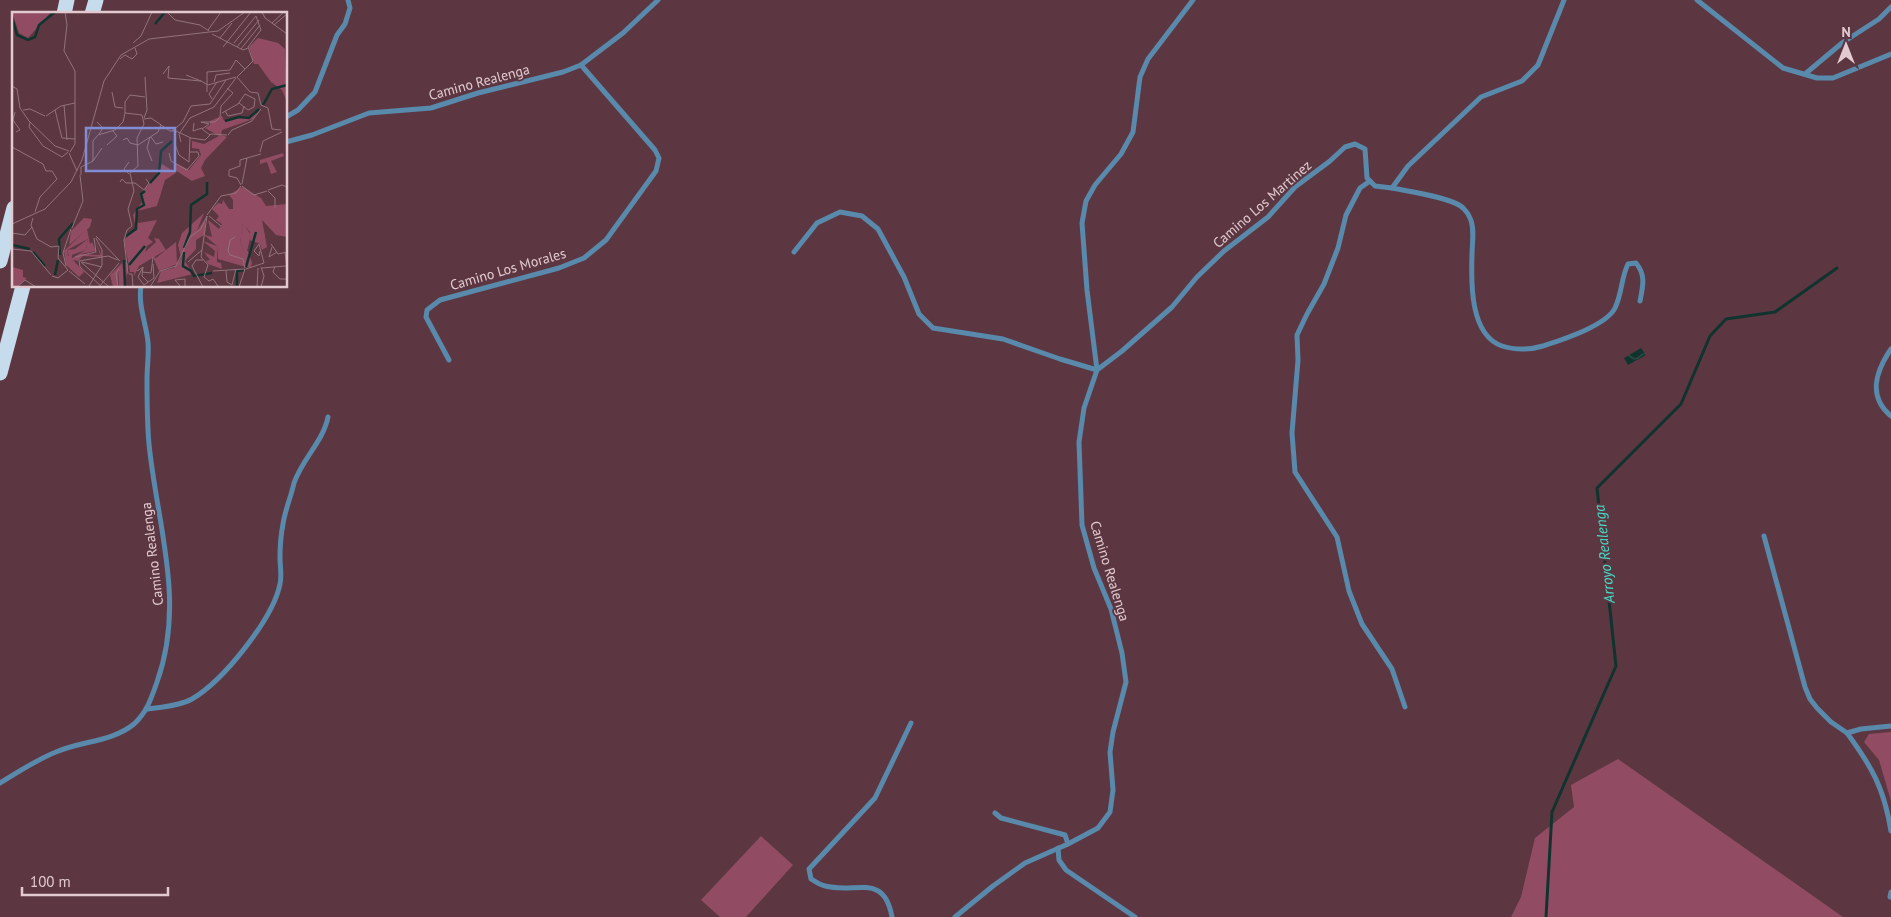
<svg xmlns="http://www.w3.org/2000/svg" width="1891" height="917" viewBox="0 0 1891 917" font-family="'PT Sans',sans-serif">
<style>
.grass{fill:#914c63}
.water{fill:url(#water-waves)}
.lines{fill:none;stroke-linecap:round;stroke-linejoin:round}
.stream{stroke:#11332d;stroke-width:3}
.street{stroke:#5989ab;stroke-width:5}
.highway{stroke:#c6dced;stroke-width:15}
.labels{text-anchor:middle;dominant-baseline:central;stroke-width:4;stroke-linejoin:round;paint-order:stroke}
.street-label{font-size:14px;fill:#e2cad0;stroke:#5c3742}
.water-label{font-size:15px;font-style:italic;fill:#42e0c8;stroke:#5c3742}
.inset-river{fill:none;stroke:#11332d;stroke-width:2.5}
.inset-road{fill:none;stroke:#92727b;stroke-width:1}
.view{fill:#808cd4;fill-opacity:0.15;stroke:#808cd4;stroke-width:2.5}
.inset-edge{fill:none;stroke:#e2cad0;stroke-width:2.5}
</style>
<defs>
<pattern id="water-waves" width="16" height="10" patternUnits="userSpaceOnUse" patternTransform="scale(1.25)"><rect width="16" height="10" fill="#11332d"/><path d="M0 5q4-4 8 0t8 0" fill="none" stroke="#334f4a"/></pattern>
</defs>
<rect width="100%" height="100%" fill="#5c3742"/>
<g class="grass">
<path d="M1891 732V801L1879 760 1864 742 1869 734Z"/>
<path d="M1618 759 1843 917H1511L1521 897 1535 838 1574 807 1571 785Z"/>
<path d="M761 836 793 865 746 917H720L701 900Z"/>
</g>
<path class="water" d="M1641 348 1646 355 1628 365 1624 358Z"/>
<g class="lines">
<path class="stream" d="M1546 917 1552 812 1616 666 1597 488 1681 404 1710 336 1726 319 1775 312 1837 268"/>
<g class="street">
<path d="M1697 0 1783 68 1817 78H1833L1891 54"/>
<path d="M1805 74 1842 43 1879 19 1891 7"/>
<path d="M286 117 298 110 315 92 337 35 345 24 350 8 348 0"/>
<path d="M286 142 312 135 369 113 431 108 478 93 563 72 581 65 623 33 658 0"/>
<path d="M1370 181 1360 188 1346 215 1338 248 1324 284 1307 314 1297 335 1298 360 1292 433 1295 472 1337 537 1349 591 1362 624 1392 669 1405 707"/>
<path d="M1392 188C1406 191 1456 198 1464 209 1466 211 1469 215 1470 218 1475 228 1472 244 1472 255 1471 283 1470 335 1502 346 1514 350 1530 350 1543 346 1561 340 1606 326 1615 308 1622 294 1621 278 1628 264L1636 263C1646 275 1643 286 1640 301"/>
<path d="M794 252 817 223 840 212 862 216 878 229 904 277 919 314 933 328 1003 339 1060 359 1097 370 1122 351 1172 307 1197 277 1224 251 1268 217 1295 187 1330 161 1345 147 1355 144 1365 149 1367 178 1375 186 1392 188 1408 166 1481 97 1522 81 1538 65 1564 0"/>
<path d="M1891 349C1876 371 1867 396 1891 416"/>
<path d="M449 360 426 317 427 310 440 300 559 268 584 258 606 240 656 171 659 158 655 150 581 65"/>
<path d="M1764 536 1805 687 1810 699 1817 708 1831 722 1847 733 1861 729 1891 726"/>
<path d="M148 709C162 707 179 706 192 699 223 681 273 619 280 584 282 576 280 566 280 558 280 546 281 534 283 524 285 510 291 497 294 483 302 459 323 442 328 417"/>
<path d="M1847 733C1872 767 1884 788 1891 831"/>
<path d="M0 783C18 772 36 760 56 752 81 741 112 742 134 724 147 712 151 699 157 682 186 601 157 525 149 444 147 422 147 401 147 380 147 367 149 354 148 342 146 323 138 306 141 286"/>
<path d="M995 813 1001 818 1065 835 1068 844"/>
<path d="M1058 848 1059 860 1066 870 1135 917"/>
<path d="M1890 897 1891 892"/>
<path d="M892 917C884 872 856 894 825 886 820 885 815 881 811 879L809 869 875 798 911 723"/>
<path d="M955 917 993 886 1025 863 1068 844 1098 828 1110 812 1113 790 1110 752 1113 732 1126 682 1122 653 1111 609 1094 568 1082 525 1079 442 1084 408 1097 370 1087 290 1082 223 1086 201 1095 185 1121 154 1133 132 1140 77 1148 59 1193 0"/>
</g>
<g class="highway">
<path d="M64 14 67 0"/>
<path d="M92 14 96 0"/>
<path d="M0 261 14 208"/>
<path d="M0 373 23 286"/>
</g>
</g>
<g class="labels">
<g class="street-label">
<text transform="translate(479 82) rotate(-15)">Camino Realenga</text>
<text transform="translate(1262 204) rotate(-41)">Camino Los Martinez</text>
<text transform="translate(508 269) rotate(-16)">Camino Los Morales</text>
<text transform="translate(152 554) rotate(-97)">Camino Realenga</text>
<text transform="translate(1110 571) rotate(73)">Camino Realenga</text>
</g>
<g class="water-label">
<text transform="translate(1604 554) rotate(-96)">Arroyo Realenga</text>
</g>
</g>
<g transform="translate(12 12)">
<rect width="275" height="275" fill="#5c3742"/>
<path d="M0 0H39L16 26 7 21ZM242 100 245 101 241 107 210 118 209 123 215 125 193 148 189 156 193 164 180 169 163 158 162 150 177 158 189 143 187 137 180 136V129L192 132 207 124 193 116 198 113V109L210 104 212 109 228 104 237 106ZM271 141 272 144 259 149 265 160 259 162 255 150 248 152V148ZM150 152 164 161 153 168 145 194 125 199 124 203 126 211 145 208 136 226 141 230 135 234 133 240 144 230 142 226 147 227 154 238 127 254 122 264V260H118L112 228 124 217 121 203 130 190 128 183 144 164ZM230 175 249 186 254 194 275 192V225L264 223 250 208 255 235 250 238 248 232 238 228V220L231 212 228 231 232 239H236L240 251 239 255H234L206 247 205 234 192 223 184 228V237L173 249 181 262 145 271 149 259 162 256 169 246 166 233 170 221 192 201 185 219 193 207V223L200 225 196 208 207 217 210 212 204 208 207 204 200 197 206 191 210 192 211 188 217 197H221V188L217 183ZM75 217 78 232 80 230 84 239 68 242 88 243 83 227 90 245 71 244 66 249 61 248 72 260 67 265 54 253 52 239ZM76 227 74 238 60 246V242L56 244 55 238ZM111 248 116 252 113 275H107L106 257V275H101L98 263 110 251V258ZM0 255 11 258V265L15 266 5 275H0Z" fill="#914c63" fill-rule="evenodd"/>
<path d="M232 189 242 192 240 199 227 213 226 225 224 229 229 241 225 244 217 237 218 228 225 224 226 219 222 218 219 207H214L216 203 221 206 226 204ZM262 198 267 213 275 216V220L253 204ZM72 206 80 207 78 215 57 233 59 219ZM231 211 239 223 234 243 228 231ZM76 227 74 238 57 244 55 238 63 237ZM191 229 205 234V250L209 251 210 257 196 252 194 249 198 248 192 240 202 245 203 239ZM164 230 165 252 147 259 141 245 144 246Z" fill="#914c63"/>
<path d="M246 26 266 31 273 37 275 90 270 78 259 70 246 52H242L237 35Z" fill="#914c63"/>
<path class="inset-river" d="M0 5 5 23 16 28 23 25 27 13 43 0M143 12 153 0M251 93 260 77 275 73M213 109 227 105 237 106 247 97M138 171 147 161 149 139 160 129M114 224 124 217 125 197 132 193 129 182 133 179M0 233 18 237M172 236 178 220 179 193 195 182V170M21 240 33 254M172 240 171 254 179 259 182 264 200 261M48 243 47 227 61 211M112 248 113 275M117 253 133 234M234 255 244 220M43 263 46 248M225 275V259L232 258"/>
<path class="inset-road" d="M53 0 55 13 52 39 63 59V132L58 140M155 0 163 8 188 13 197 19M250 0 253 6 275 22M260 11 272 0M262 13 275 2M196 18 209 0M200 22 231 38 236 36M208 26 220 11M121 31 129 24 140 0M222 31 244 4 249 18 236 35 241 49 225 65M211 35 239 0M225 35 247 8M229 37 248 13M108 47 113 43 120 47 125 42 123 36M151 62 157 54 156 66 189 69 196 73 224 65M174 63 189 69M225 65 238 80 246 81 249 93 256 96 260 117 269 118M202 70 204 63 218 61M0 74 5 77 8 96 17 109 43 134 57 139M100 80 103 95 111 96M195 80V60L218 58 224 48 233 57M200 87 197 82 205 70M227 91 236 98 242 95 243 87 233 82M52 93 55 128M11 98 18 97 33 104M43 98 50 126 63 127M213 99 216 104 230 101 232 94M3 100 1 108 8 118 4 120M113 101V90L118 83 133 85M210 101 226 92 233 82M34 104 49 94 63 91M132 106 135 98 133 65M132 107 139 106 158 119H164L179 126 193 128 199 122 215 123M18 110 17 115 31 134 50 145 56 140M85 110 91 116 87 122M182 111 181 119 190 116M160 119 171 110 179 94 198 92 214 68M198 123 190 117 197 112 189 110H203L208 105 209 94 221 81 215 76M216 123 220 118 240 109 249 97M138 125 135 136 140 149M139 125 144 132 151 130M111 128 115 126 118 131 126 133 146 120 149 113M169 130 167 122 178 106 202 95 224 66M163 132 167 143 177 150 178 126M95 133 105 124 101 119M0 135 31 152 34 159H40L45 167 28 185 23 200M248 140 251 129 270 120M57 141 65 159M157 141 159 149 175 158 187 144 186 140H178M81 149 90 136M117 150 112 157 117 162M69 163V155L81 149V129L86 123 103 118 111 110 113 101 130 103 132 112 125 126 126 154 118 161 122 179 116 197 120 214 115 218 112 228 116 262M108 170 110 167 114 171H123L132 178 137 171 134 167M230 172 235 146M229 173 225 166 217 164V158L228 154V148L249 142M230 174 242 183 255 179M256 178 270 173 275 175M256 179 263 186V196M195 203 209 184 224 181 229 174M195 204 189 245 196 253 192 265 197 269 201 267 206 274M197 204 209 214M21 206 19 213 25 227 39 235 47 234 46 246 56 258M0 212 33 197 59 170 70 148 92 69 109 43 137 27 206 19 233 0M60 216 71 189 68 163M0 221 13 223 20 215M84 224 108 249M223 225 218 228 216 239 218 243 231 247 233 256M259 232 266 242 275 240M260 235 257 245 265 240M0 237 19 239 39 263M273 240 275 256M63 245 84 240 82 226M69 250 97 275M70 250 90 255M176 250 190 238M54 254 51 241 59 217M263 254 261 260 268 267H275M131 255 126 265 132 273 142 266 141 252M249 255 252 264 249 275M250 256 274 254M234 257 252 251 247 232 242 239 247 244 248 239M57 259 73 272M125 259 131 255 130 264 136 270M201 259 233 257M214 259 215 270 220 273 224 257M130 260 139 261 141 245M117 262H120L121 275M40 264 46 266 56 258M77 274 90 253V238L84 226M168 274 163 268 173 267V275M5 275 13 268 24 275M87 275 107 251M90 275 68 255 67 249 96 244 106 248M106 275 104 261 107 257M138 275 148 259 164 254 178 225 189 217 195 204M191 275 180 254 184 248H191M227 275 233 257M245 275 246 256"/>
<path class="view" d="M74 116H163V159H74Z"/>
<rect width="275" height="275" class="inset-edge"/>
</g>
<g transform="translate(1846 45)" stroke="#5c3742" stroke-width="4" paint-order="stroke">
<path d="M0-4L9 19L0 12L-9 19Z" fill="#e2cad0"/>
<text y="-8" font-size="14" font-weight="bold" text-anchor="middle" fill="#e2cad0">N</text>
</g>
<path d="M22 887v8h146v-8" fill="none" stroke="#e2cad0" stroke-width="2.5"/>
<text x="30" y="887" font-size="15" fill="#e2cad0" stroke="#5c3742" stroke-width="4" paint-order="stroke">100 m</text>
</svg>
